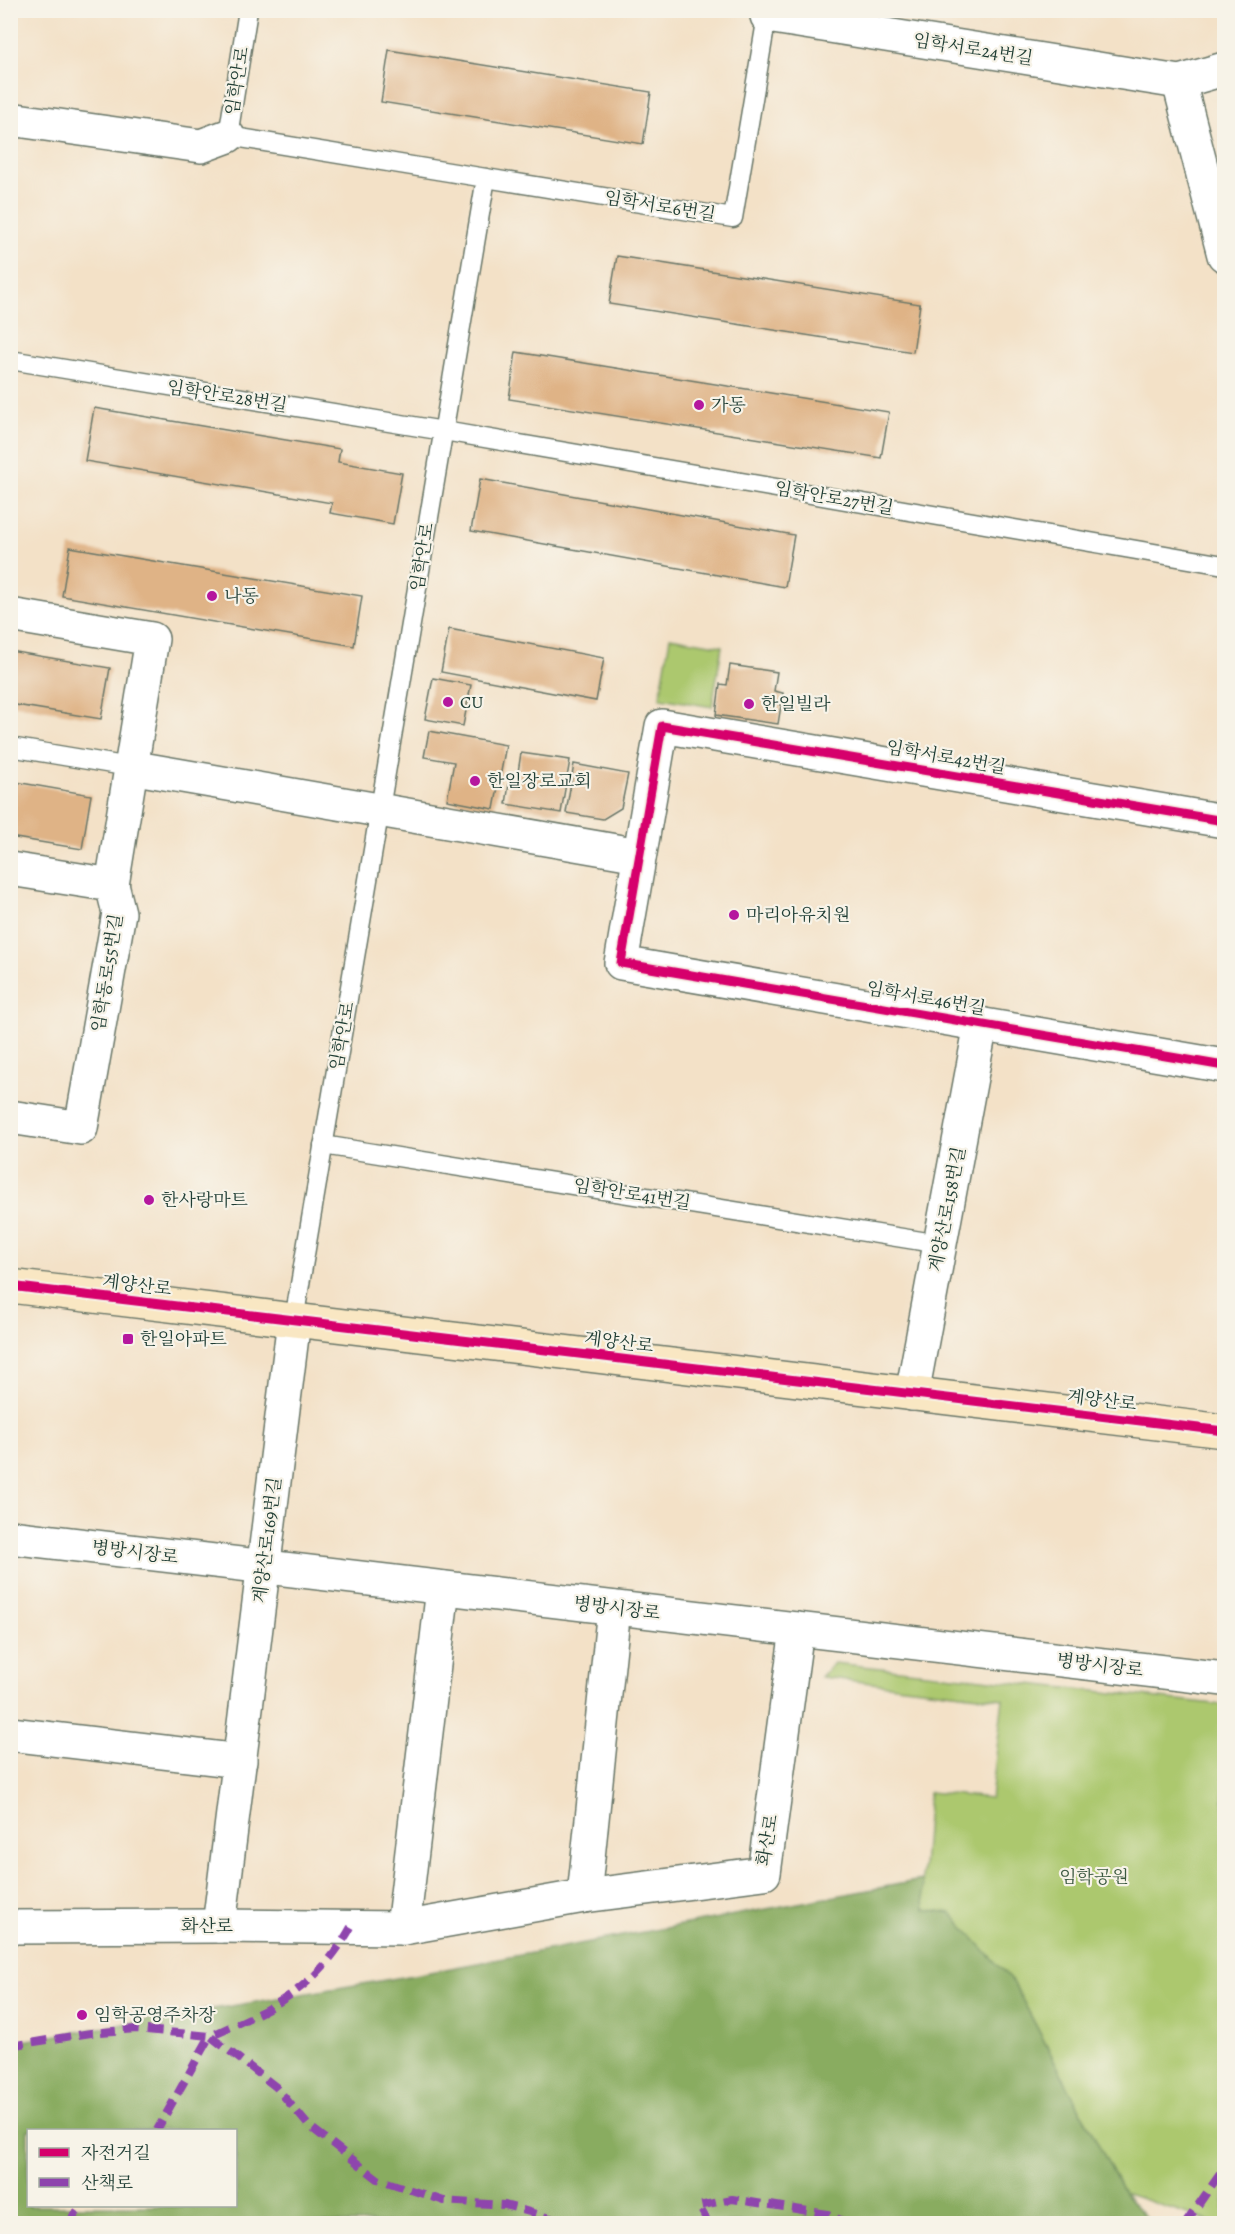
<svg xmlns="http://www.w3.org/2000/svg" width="1235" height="2234" viewBox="0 0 1235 2234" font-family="Alegreya,'Noto Serif KR',serif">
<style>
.green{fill:#acc86e;stroke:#668251;stroke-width:1.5}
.forest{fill:#89ac61;stroke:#54744a;stroke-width:1.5;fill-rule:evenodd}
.building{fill:#dfb386}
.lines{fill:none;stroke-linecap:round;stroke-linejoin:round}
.lane-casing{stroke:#697667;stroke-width:21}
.street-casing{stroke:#697667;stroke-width:36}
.secondary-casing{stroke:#697667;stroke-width:36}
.lane{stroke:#fff;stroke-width:18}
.street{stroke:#fff;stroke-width:33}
.secondary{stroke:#f9e7c3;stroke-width:33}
.quiet{stroke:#8e44ad;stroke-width:8;stroke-dasharray:15 8;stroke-linecap:butt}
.cycleway-casing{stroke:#f7f3e8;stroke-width:13}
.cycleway{stroke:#d6006c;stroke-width:9}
.poi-dot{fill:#b5179e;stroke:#f7f3e8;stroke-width:2}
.labels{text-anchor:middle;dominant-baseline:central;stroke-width:4.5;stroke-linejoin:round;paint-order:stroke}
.street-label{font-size:18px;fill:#1f3d34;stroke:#f7f3e8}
.poi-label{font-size:18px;fill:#1f3d34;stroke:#f7f3e8;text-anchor:start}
.park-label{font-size:18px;fill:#3b5940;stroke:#f7f3e8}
</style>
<rect width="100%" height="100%" fill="#f7f3e8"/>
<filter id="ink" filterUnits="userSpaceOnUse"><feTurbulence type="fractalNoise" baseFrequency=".0167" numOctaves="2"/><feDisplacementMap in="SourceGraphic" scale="12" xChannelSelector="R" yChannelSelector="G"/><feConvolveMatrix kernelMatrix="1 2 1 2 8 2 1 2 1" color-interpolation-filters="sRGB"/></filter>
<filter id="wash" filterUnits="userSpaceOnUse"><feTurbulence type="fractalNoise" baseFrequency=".008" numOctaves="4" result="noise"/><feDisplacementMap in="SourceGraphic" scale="24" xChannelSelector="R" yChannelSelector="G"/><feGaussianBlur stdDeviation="1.35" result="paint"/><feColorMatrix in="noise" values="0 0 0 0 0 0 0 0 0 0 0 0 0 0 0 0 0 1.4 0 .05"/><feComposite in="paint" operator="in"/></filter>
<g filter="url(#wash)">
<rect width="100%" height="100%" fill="#f3e1c7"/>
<g class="green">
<path d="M670 637 722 646 712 707 660 698Z"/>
<path d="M834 1663 1224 1705V2223H1215L1124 2193 1013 1982 925 1909 922 1880 929 1792 991 1798 1003 1699 821 1677Z"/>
</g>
<path class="forest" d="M922 1880 925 1909 951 1913 1013 1982 1124 2193 1151 2223H11V2043L403 1977ZM28 2130H236V2206H28Z"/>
<g id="blocks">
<g class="building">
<path d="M389 50 651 92 643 144 381 102Z"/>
<path d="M617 256 920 304 913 352 609 304Z"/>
<path d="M516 352 889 412 881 458 509 399Z"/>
<path d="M94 408 340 449 338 462 402 473 393 524 330 513 332 503 85 461Z"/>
<path d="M480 479 794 535 785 587 471 531Z"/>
<path d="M70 547 362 596 354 646 62 596Z"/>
<path d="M449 629 604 658 596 701 441 672Z"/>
<path d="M10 651 110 668 101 719 10 704Z"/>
<path d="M730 665 777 672 774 691 783 693 778 724 716 715 720 684 727 685Z"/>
<path d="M433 678 471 685 463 726 425 719Z"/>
<path d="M429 731 506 745 494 809 447 800 454 762 424 757Z"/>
<path d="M521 753 570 760 561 813 506 804 509 784 516 785Z"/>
<path d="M574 764 628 774 621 808 603 819 566 813Z"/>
<path d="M10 781 91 795 82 849 10 837Z"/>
</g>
</g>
</g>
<g filter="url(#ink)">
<use href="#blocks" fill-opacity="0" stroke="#697667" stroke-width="1.5"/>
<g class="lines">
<g class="lane-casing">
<g id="lane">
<path d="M248 10 228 136 486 178 294 1320"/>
<path d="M486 178 733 218 768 10"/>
<path d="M10 360 444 431 1224 565"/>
<path d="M10 747 130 767"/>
<path d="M323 1145 940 1244"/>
</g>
</g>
<g class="street-casing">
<g id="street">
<path d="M767 16 1179 82 1224 69"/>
<path d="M1179 82 1224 255"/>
<path d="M10 119 201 146 228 136"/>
<path d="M10 615 152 639 112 885"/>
<path d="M130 767 639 855"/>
<path d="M1224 821 662 726 621 963 1224 1066"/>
<path d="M10 869 112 885 119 913 81 1128 10 1117"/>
<path d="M912 1394 981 1024"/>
<path d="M10 1537 1224 1679"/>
<path d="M10 1734 240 1761"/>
<path d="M584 1896 614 1608"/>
<path d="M219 1926 294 1320"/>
<path d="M10 1927 219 1926 403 1928 584 1896 764 1873 797 1629"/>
<path d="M403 1928 443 1588"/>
</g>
</g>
<g class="secondary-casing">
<path id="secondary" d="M10 1286 1224 1431"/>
</g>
<use href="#lane" class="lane"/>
<use href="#street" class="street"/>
<use href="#secondary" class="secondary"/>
<g class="quiet">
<path d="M351 1927C316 1990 272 2008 210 2036L276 2087 308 2125 378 2179 444 2201 505 2205 571 2224"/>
<path d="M10 2046 91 2033 136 2029 210 2036 157 2130"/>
<path d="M69 2224 81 2206"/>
<path d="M709 2224 699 2206 732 2199 828 2214 849 2224"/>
<path d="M1185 2224 1224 2168"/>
</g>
<g class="cycleway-casing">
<g id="cycleway">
<path d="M1224 821 662 726 621 963 1224 1066"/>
<path d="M10 1286 1224 1431"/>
</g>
</g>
<use href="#cycleway" class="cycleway"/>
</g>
</g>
<g class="poi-dot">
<circle cx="699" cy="405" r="6"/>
<circle cx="212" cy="596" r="6"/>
<circle cx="448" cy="702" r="6"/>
<circle cx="749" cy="704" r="6"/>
<circle cx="475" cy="781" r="6"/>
<circle cx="734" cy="915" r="6"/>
<circle cx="149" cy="1200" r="6"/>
<rect x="122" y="1333" width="12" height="12" rx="3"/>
<circle cx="82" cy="2015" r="6"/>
</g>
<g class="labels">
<g class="street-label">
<text transform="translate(973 49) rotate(9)">임학서로24번길</text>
<text transform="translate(237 81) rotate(-81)">임학안로</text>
<text transform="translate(660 206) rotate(9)">임학서로6번길</text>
<text transform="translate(227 396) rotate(9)">임학안로28번길</text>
<text transform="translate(834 498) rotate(10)">임학안로27번길</text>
<text transform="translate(422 557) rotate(-81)">임학안로</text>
<text transform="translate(946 757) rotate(10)">임학서로42번길</text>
<text transform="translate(107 973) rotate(-81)">임학동로55번길</text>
<text transform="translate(926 998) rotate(10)">임학서로46번길</text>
<text transform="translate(342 1036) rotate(-80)">임학안로</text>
<text transform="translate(632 1194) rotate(9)">임학안로41번길</text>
<text transform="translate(947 1209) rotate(-79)">계양산로158번길</text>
<text transform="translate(137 1285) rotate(7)">계양산로</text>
<text transform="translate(619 1342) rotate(7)">계양산로</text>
<text transform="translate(1102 1400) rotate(7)">계양산로</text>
<text transform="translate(267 1540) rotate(-83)">계양산로169번길</text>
<text transform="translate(135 1552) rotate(7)">병방시장로</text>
<text transform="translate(617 1608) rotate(7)">병방시장로</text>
<text transform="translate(1100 1665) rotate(7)">병방시장로</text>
<text transform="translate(767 1840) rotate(-80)">화산로</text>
<text x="207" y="1926">화산로</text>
</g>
<g class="poi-label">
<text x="711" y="405">가동</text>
<text x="224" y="596">나동</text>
<text x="460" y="702">CU</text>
<text x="761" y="704">한일빌라</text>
<text x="487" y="781">한일장로교회</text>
<text x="746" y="915">마리아유치원</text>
<text x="161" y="1200">한사랑마트</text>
<text x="140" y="1339">한일아파트</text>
<text x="94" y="2015">임학공영주차장</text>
</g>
<g class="park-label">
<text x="1094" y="1877">임학공원</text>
</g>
</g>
<rect width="1235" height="2234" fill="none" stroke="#f7f3e8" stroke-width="36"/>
<rect x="27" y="2129" width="210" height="78" fill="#f7f3e8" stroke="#a1aaa0" stroke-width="1.5"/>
<rect x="39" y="2148" width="30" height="9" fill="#d6006c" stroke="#a1aaa0" stroke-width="1.5"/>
<text x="81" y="2159" font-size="18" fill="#1f3d34">자전거길</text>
<rect x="39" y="2178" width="30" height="9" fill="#8e44ad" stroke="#a1aaa0" stroke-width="1.5"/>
<text x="81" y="2189" font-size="18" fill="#1f3d34">산책로</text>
</svg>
